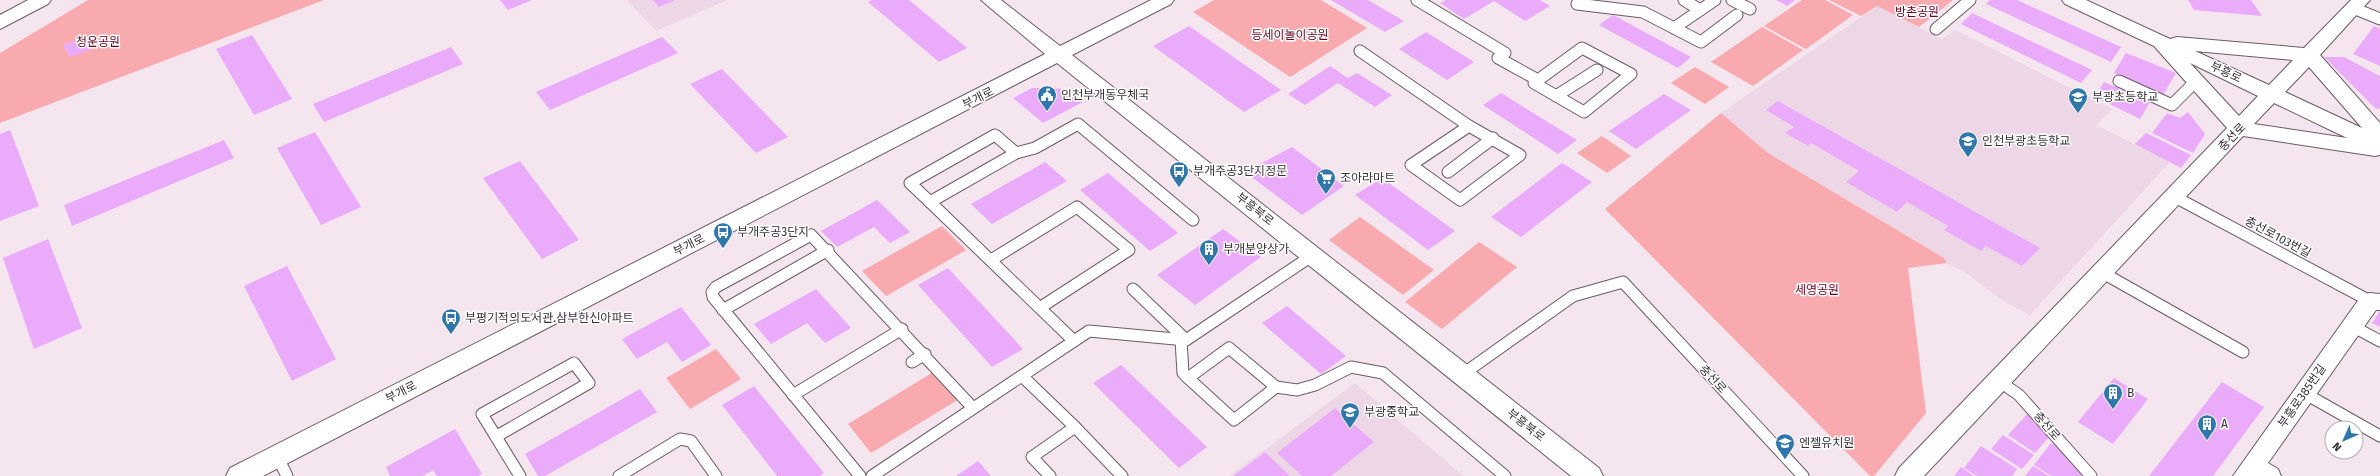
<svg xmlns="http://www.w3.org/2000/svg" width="2380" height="476" viewBox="0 0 2380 476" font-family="'Fira Sans','Noto Sans KR',sans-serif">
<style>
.built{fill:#edd7e6}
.green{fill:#f8aaae}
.building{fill:#ebabfb}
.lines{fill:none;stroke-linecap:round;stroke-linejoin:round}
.lane-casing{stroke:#695c65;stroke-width:13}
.street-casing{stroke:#695c65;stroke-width:2}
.secondary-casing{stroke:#695c65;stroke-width:2}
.lane{stroke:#fff;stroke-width:11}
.street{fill:#fff;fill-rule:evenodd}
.secondary{fill:#fff;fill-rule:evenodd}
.labels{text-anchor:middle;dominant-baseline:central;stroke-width:3;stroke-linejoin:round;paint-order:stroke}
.park-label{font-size:12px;fill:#67051e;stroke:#fff}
.street-label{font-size:12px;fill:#373135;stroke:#fff}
.poi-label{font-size:12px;fill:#373135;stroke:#fff;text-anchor:start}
</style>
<rect width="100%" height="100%" fill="#f4e5ef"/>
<g class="built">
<path d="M627 0H727L656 31Z"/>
<path d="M1877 6 1942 39 1955 30 2112 109 2096 125 2170 162 2030 315 2000 299 1968 274 1947 263 1944 258 1768 153 1721 113Z"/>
<path d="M1355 383 1463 476H1229Z"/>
</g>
<g class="green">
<path d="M88 0H324L0 123V53Z"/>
<path d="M1214 0H1321L1367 28 1290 77 1193 12Z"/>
<path d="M1802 0H1825L1853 15 1806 49 1764 26Z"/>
<path d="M1829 0H1953L1919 27 1877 6 1861 16Z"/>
<path d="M1762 27 1803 50 1753 86 1711 62Z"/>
<path d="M1695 67 1729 87 1705 104 1671 83Z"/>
<path d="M1721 113 1768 153 1944 258 1947 263 1908 268 1926 413 1874 476H1870L1605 209Z"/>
<path d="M1602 136 1631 156 1607 173 1577 153Z"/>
<path d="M1360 217 1434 270 1403 295 1329 240Z"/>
<path d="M942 226 966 250 886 296 862 271Z"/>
<path d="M1479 242 1517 267 1442 329 1405 302Z"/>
<path d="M716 349 741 379 690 409 666 378Z"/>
<path d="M935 371 959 399 871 453 848 424Z"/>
</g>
<g class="building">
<path d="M500 0H532L508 10Z"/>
<path d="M653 0H675L659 7Z"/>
<path d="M872 0H909L967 48 939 62 868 2Z"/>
<path d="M1331 0H1368L1404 21 1385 32Z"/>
<path d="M1446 0H1540L1550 6 1525 21 1494 1 1464 19 1440 3Z"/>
<path d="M1776 0H1795L1787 6Z"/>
<path d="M1990 0H2017L2121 47 2111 62 1986 4Z"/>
<path d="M2188 0H2251L2262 16 2194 10Z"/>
<path d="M1972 13 2092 70 2081 83 1961 24Z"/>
<path d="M1613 15 1691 57 1678 68 1599 25Z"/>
<path d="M1189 26 1281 90 1244 112 1153 46Z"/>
<path d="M2374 26 2380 28V66L2353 54Z"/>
<path d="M1426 32 1474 62 1447 80 1399 49Z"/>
<path d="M252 35 292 99 254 115 216 49Z"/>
<path d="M662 37 678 53 550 110 536 92Z"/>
<path d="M83 38 90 50 70 57 63 45Z"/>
<path d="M451 47 463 64 324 122 313 104Z"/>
<path d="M2126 53 2176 73 2162 97 2114 73Z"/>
<path d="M2324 57H2344L2380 76V108L2376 109Z"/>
<path d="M1330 66 1348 78 1357 73 1392 95 1375 107 1338 83 1305 105 1288 94Z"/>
<path d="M722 69 788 137 756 153 690 84Z"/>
<path d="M2104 82 2150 102 2140 119 2095 97Z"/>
<path d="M1032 88 1067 89 1083 102 1043 123 1013 98Z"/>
<path d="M1501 93 1577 140 1558 154 1483 105Z"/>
<path d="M1664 94 1691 110 1636 149 1609 131Z"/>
<path d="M1778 101 2040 248 2022 266 1986 246 1981 251 1944 230 1948 226 1907 202 1897 212 1846 182 1859 171 1811 143 1808 146 1785 133 1794 127 1766 110Z"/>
<path d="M2188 112 2205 134 2193 153 2152 133 2167 113 2180 118Z"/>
<path d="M10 130 39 206 0 221V134Z"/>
<path d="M315 132 361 207 321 225 277 148Z"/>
<path d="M2146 133 2191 155 2181 168 2135 144Z"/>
<path d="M224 140 234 158 72 226 64 205Z"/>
<path d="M1292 147 1344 186 1302 215 1245 172Z"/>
<path d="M520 161 579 240 542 259 483 178Z"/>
<path d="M1045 162 1067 181 992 224 971 204Z"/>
<path d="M1562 163 1592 182 1521 237 1491 217Z"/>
<path d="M1108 173 1178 233 1150 251 1080 190Z"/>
<path d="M1382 178 1455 231 1428 250 1355 195Z"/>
<path d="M877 200 910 232 890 243 874 227 837 247 821 231Z"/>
<path d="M1223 229 1261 257 1195 305 1157 275Z"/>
<path d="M48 239 82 328 34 349 3 258Z"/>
<path d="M287 266 336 359 292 381 244 286Z"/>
<path d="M948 268 1023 349 992 367 918 285Z"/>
<path d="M816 289 851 328 825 343 807 323 771 344 754 324Z"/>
<path d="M1287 306 1346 356 1321 374 1262 323Z"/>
<path d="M681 307 711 345 682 362 667 342 637 359 622 339Z"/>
<path d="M2380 311V327L2372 323Z"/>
<path d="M1121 365 1207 447 1179 468 1093 383Z"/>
<path d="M2114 378 2148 399 2113 444 2078 422Z"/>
<path d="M2222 382 2264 407 2213 476H2149Z"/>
<path d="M754 386 824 473 820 476H777L722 405Z"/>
<path d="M640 389 657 412 545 476H538L525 454Z"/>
<path d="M1335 408 1374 442 1331 476H1302L1277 453Z"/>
<path d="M2029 412 2049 437 2035 453 2008 435Z"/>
<path d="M455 429 482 474 478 476H437L433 470 423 476H390L386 467Z"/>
<path d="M2003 435 2034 455 2022 469 1991 449Z"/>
<path d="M2051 443 2070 455 2085 470 2080 476H2051L2034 465Z"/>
<path d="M1981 446 2017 469 2012 476H1977L1964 468Z"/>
<path d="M1265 452 1290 476H1233Z"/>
<path d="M978 461 991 476H956Z"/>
<path d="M2033 466 2049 476H2025Z"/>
<path d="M1961 467 1974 476H1954Z"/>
</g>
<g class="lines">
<g class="lane-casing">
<g id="lane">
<path d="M1417 0 1505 53"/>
<path d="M1684 0 1700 10"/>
<path d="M1732 0 1750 9"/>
<path d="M1577 4 1643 12 1701 42 1737 15"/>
<path d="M2353 8 2380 19"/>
<path d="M1674 28 1715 0"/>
<path d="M1936 29 1970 0"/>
<path d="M1582 48 1631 74 1584 112 1534 83Z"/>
<path d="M1360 51 1469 126"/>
<path d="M1498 58 1538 80"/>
<path d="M2119 81 2172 105 2195 82"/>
<path d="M1556 96 1597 70"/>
<path d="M1469 126 1520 155 1460 200 1411 165Z"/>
<path d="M995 135 1016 153 930 202 910 183Z"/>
<path d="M1016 153 1035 148 1078 124 1193 220"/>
<path d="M1448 172 1493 138"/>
<path d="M2175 197 2370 301"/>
<path d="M930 202 1074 341"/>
<path d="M991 260 1077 207 1129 250 1041 307"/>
<path d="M2103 273 2243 352"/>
<path d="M1133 289 1186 340"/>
<path d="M723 310 828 250"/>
<path d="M2352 326 2380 341"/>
<path d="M1181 340 1183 373 1188 378"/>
<path d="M1229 348 1276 387 1234 420 1188 378Z"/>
<path d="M912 362 925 354"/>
<path d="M1463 374 1573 296 1623 282 1803 476"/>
<path d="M1022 376 1075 427"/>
<path d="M1999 381 2019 395 2091 476"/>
<path d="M1276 387 1297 390 1315 385 1351 367 1383 373 1505 476"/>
<path d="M2304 393 2380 436"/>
<path d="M793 395 902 329"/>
<path d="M497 436 589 383 574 363 482 414 520 476"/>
<path d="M277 456 287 476"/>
<path d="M619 476 680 439 691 441 716 476"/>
<path d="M860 476 713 297 712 292 716 287 811 235 973 408"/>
<path d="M872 476 1089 331 1186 340 1313 255"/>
<path d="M1050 476 1032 457 1075 427 1122 476"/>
</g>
</g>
<g class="street-casing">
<path id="street" d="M2370 293 2380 294V310H2376L2268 463 2278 469 2281 476H2233L2362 295Z"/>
</g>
<g class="secondary-casing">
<g id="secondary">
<path d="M28 0H51L48 4 0 29V15Z"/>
<path d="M981 0H1001L1060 46 1151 0H1174L1171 4 1072 55 1599 468 1603 476H1571L1057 63 263 476H226L230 468 1045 54Z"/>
<path d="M2062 0H2086L2170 39 2177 37 2304 48 2351 0H2370L2320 55 2380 123V155L2375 156 2243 136 1924 476H1895L1899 468 2227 128 2154 46 2065 4ZM2195 51 2293 60 2269 85ZM2190 63 2258 96 2239 116ZM2309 67 2362 128 2285 92ZM2274 103 2347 138 2254 124Z"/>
</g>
</g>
<use href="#lane" class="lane"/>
<use href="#street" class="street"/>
<use href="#secondary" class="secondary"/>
</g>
<defs>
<g id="civic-pin" transform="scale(1)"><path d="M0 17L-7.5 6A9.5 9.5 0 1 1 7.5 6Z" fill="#2f77ab" stroke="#fff"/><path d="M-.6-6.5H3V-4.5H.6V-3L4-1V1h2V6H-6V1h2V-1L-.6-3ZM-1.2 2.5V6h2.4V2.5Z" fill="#fff"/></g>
<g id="school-pin" transform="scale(1)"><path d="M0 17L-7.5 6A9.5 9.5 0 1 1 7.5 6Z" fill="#2f77ab" stroke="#fff"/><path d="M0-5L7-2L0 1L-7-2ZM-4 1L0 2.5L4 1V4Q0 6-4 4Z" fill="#fff"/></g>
<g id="bus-pin" transform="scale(1)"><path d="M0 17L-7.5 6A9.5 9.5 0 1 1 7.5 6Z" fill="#2f77ab" stroke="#fff"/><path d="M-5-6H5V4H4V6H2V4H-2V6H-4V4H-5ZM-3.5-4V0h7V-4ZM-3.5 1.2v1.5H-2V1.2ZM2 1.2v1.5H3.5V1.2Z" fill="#fff"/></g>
<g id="supermarket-pin" transform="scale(1)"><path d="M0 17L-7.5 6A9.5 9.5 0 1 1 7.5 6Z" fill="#2f77ab" stroke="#fff"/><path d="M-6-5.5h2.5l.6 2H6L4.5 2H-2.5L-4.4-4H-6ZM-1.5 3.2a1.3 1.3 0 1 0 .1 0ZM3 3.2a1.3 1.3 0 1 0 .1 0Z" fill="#fff"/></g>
<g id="building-pin" transform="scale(1)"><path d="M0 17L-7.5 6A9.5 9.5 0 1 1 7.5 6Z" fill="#2f77ab" stroke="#fff"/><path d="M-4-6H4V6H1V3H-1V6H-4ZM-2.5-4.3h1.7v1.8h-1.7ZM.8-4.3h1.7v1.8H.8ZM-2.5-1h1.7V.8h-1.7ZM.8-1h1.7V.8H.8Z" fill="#fff"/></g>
</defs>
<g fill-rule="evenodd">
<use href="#civic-pin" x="1047" y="95"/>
<use href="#school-pin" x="2078" y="97"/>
<use href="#school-pin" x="1968" y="141"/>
<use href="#bus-pin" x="1179" y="171"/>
<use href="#supermarket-pin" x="1326" y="178"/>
<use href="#bus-pin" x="723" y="232"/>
<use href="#building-pin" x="1209" y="249"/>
<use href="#bus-pin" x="451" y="318"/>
<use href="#building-pin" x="2113" y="393"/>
<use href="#school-pin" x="1350" y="412"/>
<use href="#building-pin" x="2207" y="424"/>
<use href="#school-pin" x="1785" y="443"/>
</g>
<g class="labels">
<g class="park-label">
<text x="1917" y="12">방촌공원</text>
<text x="1290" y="35">등세이놀이공원</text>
<text x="98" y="42">청운공원</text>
<text x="1817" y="290">세영공원</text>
</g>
<g class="street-label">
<text transform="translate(2226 72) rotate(25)">부흥로</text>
<text transform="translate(978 98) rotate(-27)">부개로</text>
<text transform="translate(2232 137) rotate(-46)">충선로</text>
<text transform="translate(1255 209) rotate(39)">부흥북로</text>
<text transform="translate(2278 237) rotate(28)">충선로103번길</text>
<text transform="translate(689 245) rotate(-27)">부개로</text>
<text transform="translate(1713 379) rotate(47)">충선로</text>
<text transform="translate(401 392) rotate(-27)">부개로</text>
<text transform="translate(2302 396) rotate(-55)">부흥로385번길</text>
<text transform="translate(1526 425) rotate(38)">부흥북로</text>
<text transform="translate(2047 426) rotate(49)">충선로</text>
</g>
<g class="poi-label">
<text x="1061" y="95">인천부개동우체국</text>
<text x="2092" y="97">부광초등학교</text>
<text x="1982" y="141">인천부광초등학교</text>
<text x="1193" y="171">부개주공3단지정문</text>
<text x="1340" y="178">조아라마트</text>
<text x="737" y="232">부개주공3단지</text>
<text x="1223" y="249">부개분양상가</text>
<text x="465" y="318">부평기적의도서관.삼부한신아파트</text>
<text x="2127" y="393">B</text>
<text x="1364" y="412">부광중학교</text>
<text x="2221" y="424">A</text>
<text x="1799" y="443">엔젤유치원</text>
</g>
</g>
<g transform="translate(2344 440) rotate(225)"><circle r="19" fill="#ffffff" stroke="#afadae"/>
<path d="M0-3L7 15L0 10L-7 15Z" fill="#2f77ab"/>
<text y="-6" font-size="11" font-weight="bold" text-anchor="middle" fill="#373135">N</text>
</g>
</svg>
